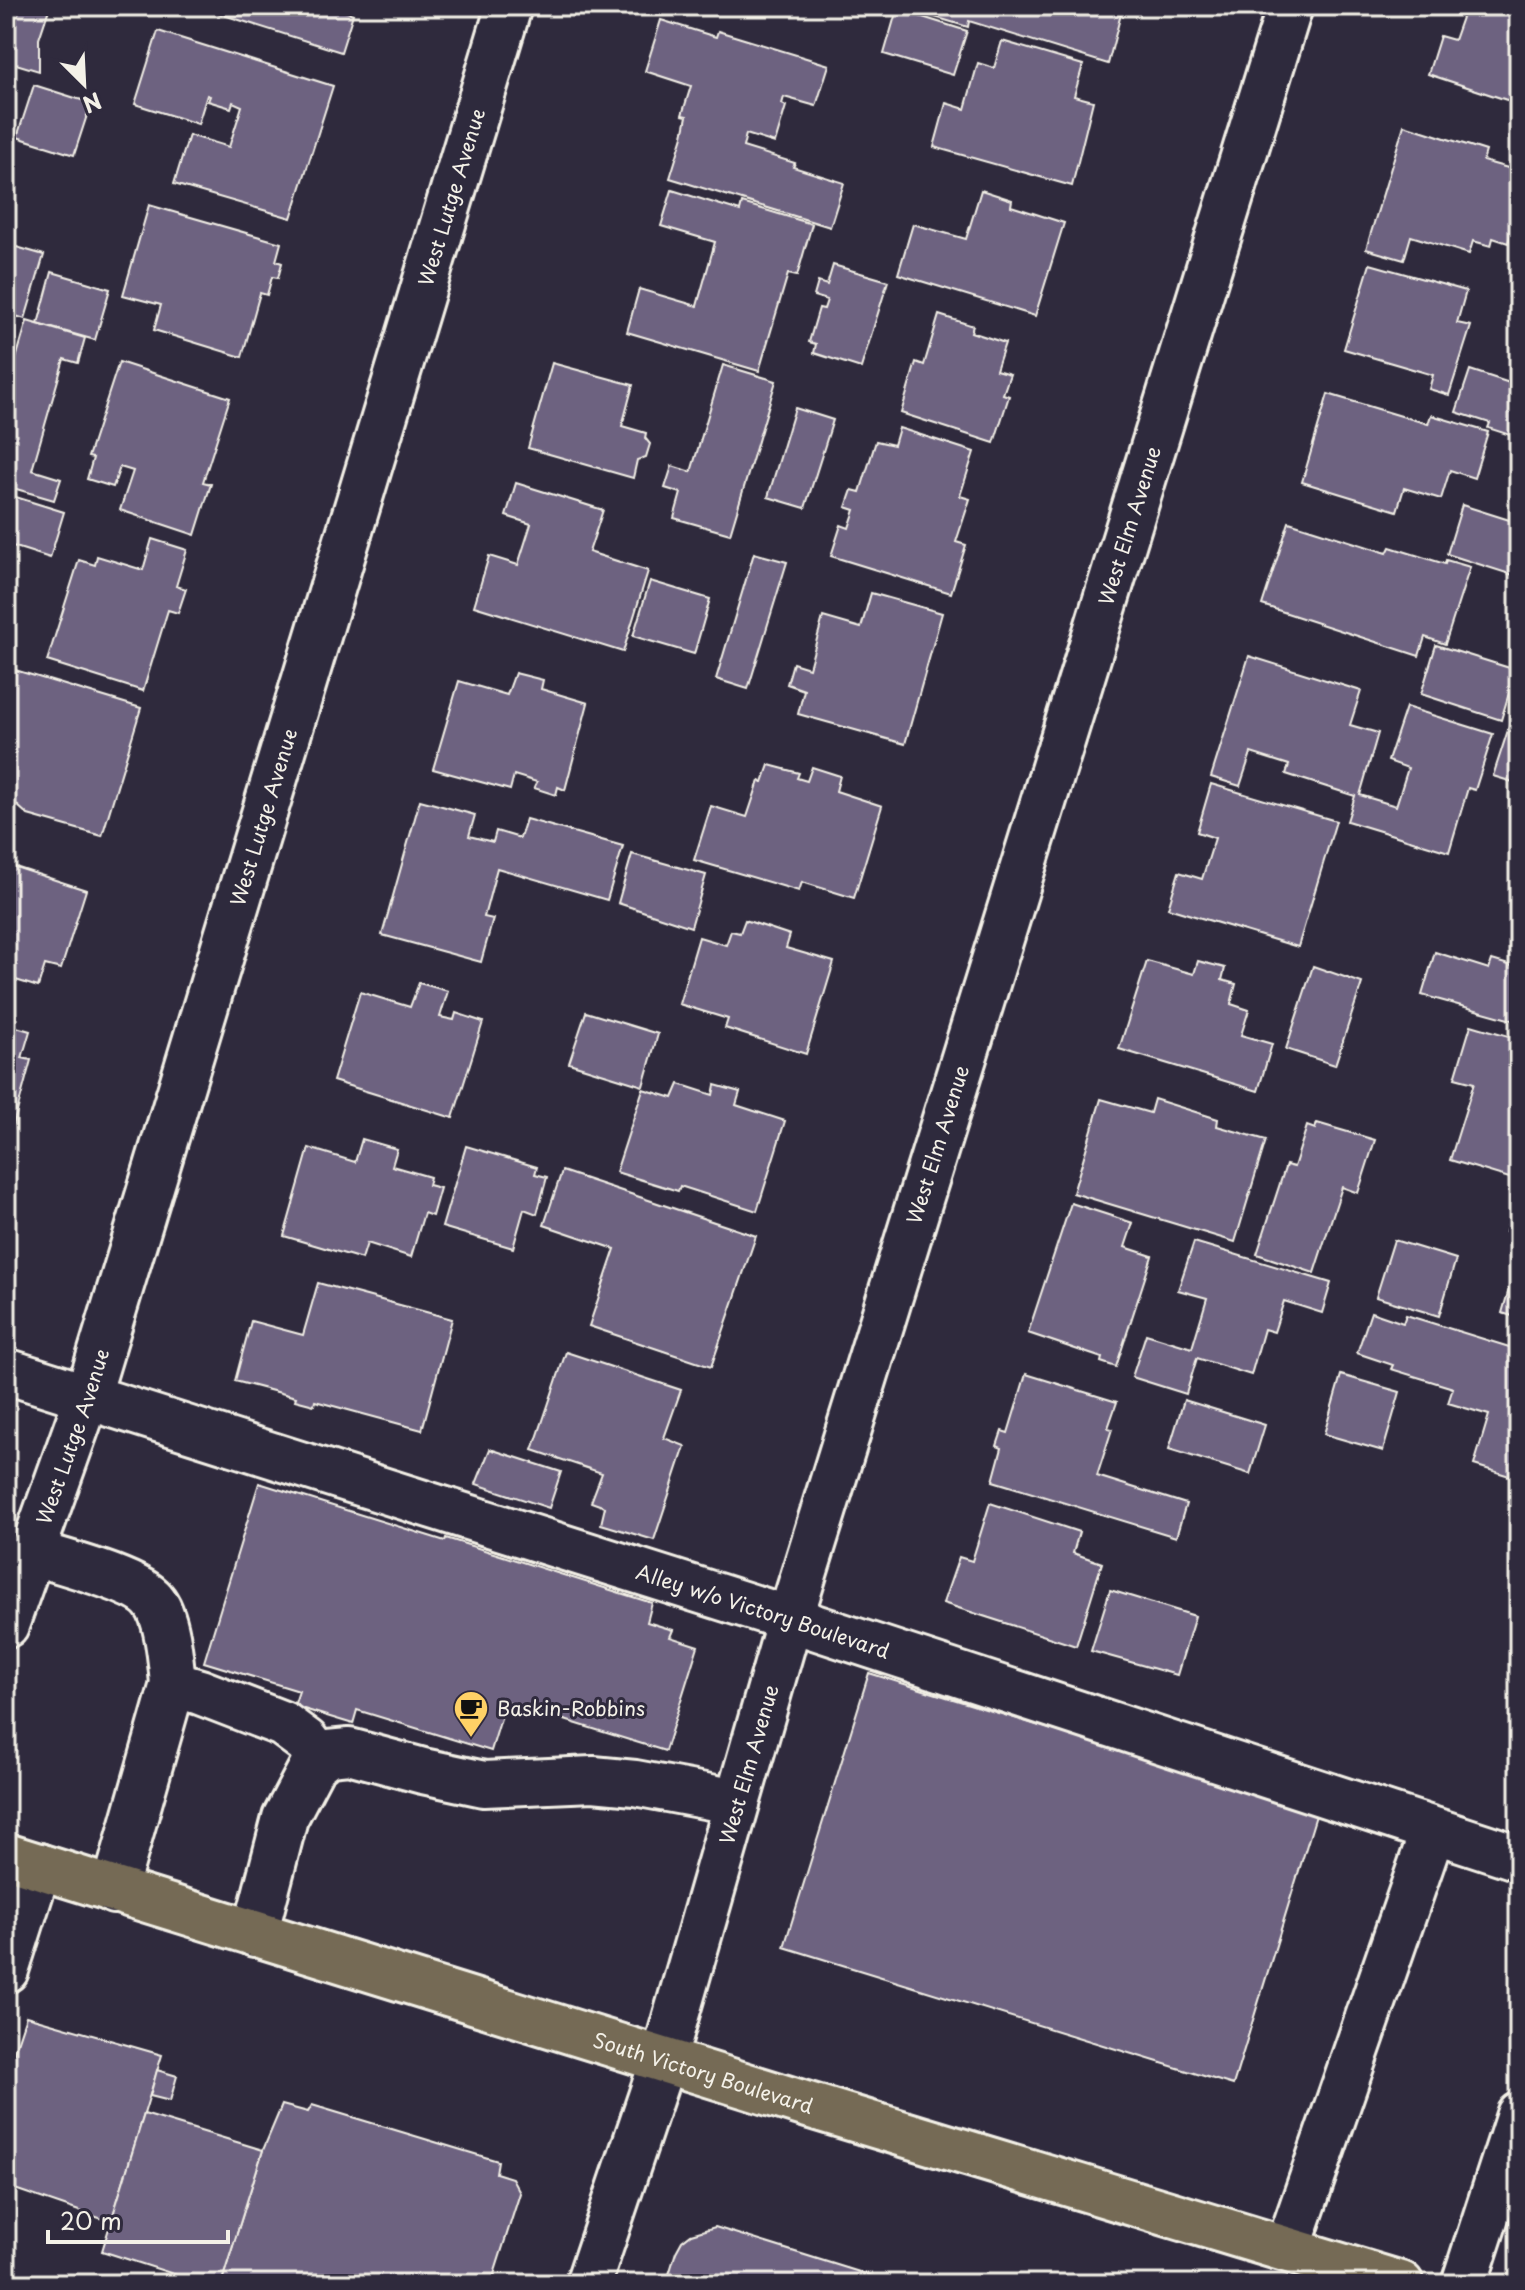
<svg xmlns="http://www.w3.org/2000/svg" width="1525" height="2290" viewBox="0 0 1525 2290" font-family="'Playpen Sans',sans-serif">
<style>
.building{fill:#6d6280;stroke:#f4f1e8;stroke-width:2}
.lines{fill:none;stroke-linecap:round;stroke-linejoin:round}
.minor-casing{stroke:#f4f1e8;stroke-width:50}
.major-casing{stroke:#f4f1e8;stroke-width:50}
.minor{stroke:#2f2a3d;stroke-width:44}
.major{stroke:#746b55;stroke-width:44}
.labels{text-anchor:middle;dominant-baseline:central;stroke-width:6;stroke-linejoin:round;paint-order:stroke}
.street-label{font-size:20px;fill:#f4f1e8;stroke:#2f2a3d}
.poi-label{font-size:20px;fill:#f4f1e8;stroke:#2f2a3d;text-anchor:start}
</style>
<rect width="100%" height="100%" fill="#2f2a3d"/>
<filter id="ink" filterUnits="userSpaceOnUse"><feTurbulence type="fractalNoise" baseFrequency=".0125" numOctaves="2"/><feDisplacementMap in="SourceGraphic" scale="16" xChannelSelector="R" yChannelSelector="G"/><feConvolveMatrix kernelMatrix="1 2 1 2 8 2 1 2 1" color-interpolation-filters="sRGB"/></filter>
<g filter="url(#ink)">
<g class="building">
<path d="M6 6H50L39 39V71L6 61Z"/>
<path d="M220 6H346L344 11 353 14 341 52 217 13Z"/>
<path d="M917 6H1123L1108 64 969 21 968 27 915 11Z"/>
<path d="M1466 6H1519V104L1428 74 1440 36 1454 40Z"/>
<path d="M897 9 967 31 953 75 884 54Z"/>
<path d="M661 20 716 37 718 31 829 65 816 106 784 97 782 104 786 106 775 143 746 134 743 147 795 163 793 167 844 183 830 227 670 178 683 136 687 116 682 115 691 86 645 71Z"/>
<path d="M158 31 333 86 291 218 174 184 189 135 229 147 242 106 233 102 231 108 208 101 210 96 207 95 198 124 135 104Z"/>
<path d="M1002 41 1083 65 1074 96 1093 101 1072 186 934 147 946 103 965 109 978 63 994 68Z"/>
<path d="M34 85 91 103 74 155 17 137Z"/>
<path d="M1404 125 1486 151 1483 161 1519 171V211L1508 243 1493 238 1491 246 1473 241 1469 254 1411 236 1404 260 1366 249Z"/>
<path d="M672 190 740 211 742 203 812 224 797 276 788 274 759 371 627 332 639 289 697 306 715 242 661 226Z"/>
<path d="M981 190 1012 200 1011 206 1064 223 1035 316 898 274 913 224 966 239Z"/>
<path d="M149 205 281 243 276 261 282 263 278 278 272 277 267 295 260 293 242 357 154 330 161 305 123 295Z"/>
<path d="M6 244 44 255 25 319 6 313Z"/>
<path d="M1370 264 1466 291 1457 323 1471 326 1449 395 1429 389 1433 375 1344 349Z"/>
<path d="M833 265 888 281 861 368 814 353 816 344 809 342 819 308 824 309 827 300 814 296 818 282 827 285Z"/>
<path d="M52 272 110 289 95 340 38 324Z"/>
<path d="M939 315 973 326 971 332 1005 343 996 370 1010 374 1003 394 1009 396 994 443 901 413 916 362 924 365Z"/>
<path d="M27 321 85 338 78 363 64 359 32 470 61 479 54 500 6 486V393Z"/>
<path d="M119 362 230 398 203 482 211 484 195 535 120 510 133 471 120 467 113 487 87 479 93 458 88 457Z"/>
<path d="M552 363 633 385 622 426 646 433 645 438 650 444 646 457 637 460 633 478 528 448Z"/>
<path d="M723 365 776 381 730 534 674 518 681 493 665 488 672 466 691 472Z"/>
<path d="M1470 370 1519 386V438L1488 428 1490 423 1456 412Z"/>
<path d="M1328 394 1428 424 1431 415 1488 432 1474 478 1450 470 1441 499 1404 488 1397 511 1302 482Z"/>
<path d="M795 408 833 420 805 508 768 497Z"/>
<path d="M899 428 974 452 960 496 970 499 956 542 966 545 951 593 831 556 841 525 849 528 855 510 846 507 852 490 860 492 876 441 894 445Z"/>
<path d="M516 483 603 510 589 552 648 571 623 652 474 606 489 556 518 565 531 524 506 516Z"/>
<path d="M6 494 64 512 50 558 6 544Z"/>
<path d="M1462 505 1519 523V577L1447 554Z"/>
<path d="M1289 522 1387 553 1390 547 1445 564 1446 560 1470 567 1445 644 1425 637 1419 656 1262 605Z"/>
<path d="M152 539 187 550 176 586 186 589 178 613 168 610 143 691 47 661 79 560 95 565 97 556 143 570Z"/>
<path d="M754 553 787 562 748 689 716 679Z"/>
<path d="M650 581 710 599 694 654 633 636Z"/>
<path d="M871 593 942 613 905 744 798 714 804 690 787 684 793 663 809 668 823 617 861 628Z"/>
<path d="M1436 645 1516 670 1501 720 1421 694Z"/>
<path d="M1249 656 1361 691 1350 725 1378 733 1360 795 1396 806 1408 768 1388 761 1406 707 1493 734 1475 790 1468 788 1449 852 1347 821 1355 796 1286 774 1289 765 1251 753 1240 786 1211 777Z"/>
<path d="M15 670 141 708 102 836 28 815 6 795V731L10 717H6V677L12 679Z"/>
<path d="M515 673 543 680 541 689 588 703 565 790 558 787 556 795 534 788 537 782 514 775 510 790 433 769 459 681 507 695Z"/>
<path d="M1510 724 1519 726V784L1493 776Z"/>
<path d="M769 765 799 773 797 778 807 781 812 767 840 776 836 791 882 806 854 898 802 882 799 891 694 860 711 806 747 817 759 781 763 782Z"/>
<path d="M1211 784 1336 821 1298 947 1168 908 1179 872 1202 879 1215 838 1197 832Z"/>
<path d="M420 800 475 815 469 836 493 842 496 831 520 838 526 819 623 846 607 900 497 868 484 917 493 919 481 962 382 935Z"/>
<path d="M632 854 706 875 691 927 618 903Z"/>
<path d="M6 864 86 890 61 969 45 965 38 987 6 977Z"/>
<path d="M745 920 790 935 786 948 834 962 806 1054 725 1028 728 1019 679 1004 699 937 726 945 731 931 740 933Z"/>
<path d="M1435 952 1489 969 1492 960 1519 968V1022L1422 995Z"/>
<path d="M1147 961 1194 974 1198 961 1225 968 1222 980 1236 984 1231 1004 1249 1010 1241 1035 1272 1044 1258 1091 1119 1049Z"/>
<path d="M1313 966 1362 983 1335 1065 1286 1049Z"/>
<path d="M419 983 448 991 440 1017 454 1020 456 1013 483 1022 453 1118 333 1081 360 992 410 1007Z"/>
<path d="M586 1012 658 1034 643 1086 569 1063Z"/>
<path d="M6 1024 30 1031 22 1058 31 1060 9 1141 6 1140Z"/>
<path d="M1471 1025 1519 1039V1181L1450 1160 1474 1083 1455 1078Z"/>
<path d="M679 1084 713 1095 715 1085 740 1092 736 1105 785 1121 757 1211 680 1186 678 1191 616 1172 643 1089 673 1098Z"/>
<path d="M1101 1099 1150 1113 1154 1099 1218 1119 1217 1126 1266 1140 1235 1242 1073 1193Z"/>
<path d="M1317 1123 1375 1140 1358 1193 1342 1187 1314 1273 1257 1254 1286 1165 1294 1167 1307 1126 1315 1129Z"/>
<path d="M362 1139 397 1149 392 1166 430 1177 428 1185 440 1188 432 1216 424 1213 411 1257 367 1243 362 1259 284 1236 309 1148 355 1162Z"/>
<path d="M466 1146 537 1167 535 1174 547 1177 537 1214 524 1209 513 1248 442 1227Z"/>
<path d="M562 1171 756 1236 711 1367 589 1326 615 1249 544 1225Z"/>
<path d="M1517 1191H1519V1235L1506 1231Z"/>
<path d="M1071 1203 1133 1223 1125 1247 1152 1256 1116 1367 1101 1362 1102 1358 1028 1333Z"/>
<path d="M1394 1240 1456 1259 1439 1316 1376 1297Z"/>
<path d="M1194 1242 1331 1283 1322 1313 1284 1301 1274 1332 1264 1329 1251 1375 1197 1358 1186 1394 1132 1377 1146 1334 1192 1348 1207 1298 1178 1290Z"/>
<path d="M1519 1255V1318L1502 1313Z"/>
<path d="M318 1283 452 1319 422 1430 315 1401 314 1405 295 1400 296 1397 235 1381 251 1321 303 1335Z"/>
<path d="M1371 1312 1403 1323 1406 1315 1519 1350V1479L1474 1465 1489 1415 1448 1403 1453 1388 1391 1369 1393 1365 1357 1353Z"/>
<path d="M566 1352 681 1390 664 1438 685 1446 654 1540 601 1524 605 1507 591 1502 602 1473 533 1450Z"/>
<path d="M1026 1374 1117 1402 1108 1428 1112 1429 1097 1476 1186 1504 1176 1537 993 1481 1002 1448 997 1446 1002 1431 1008 1433Z"/>
<path d="M1341 1375 1400 1392 1383 1451 1324 1434Z"/>
<path d="M1184 1400 1265 1425 1250 1474 1169 1449Z"/>
<path d="M490 1449 561 1472 549 1508 476 1484Z"/>
<path d="M259 1483 445 1541 446 1538 652 1603 647 1622 673 1630 670 1637 698 1646 665 1751 506 1702 491 1751 357 1710 353 1724 294 1706 299 1691 204 1662Z"/>
<path d="M990 1503 1079 1532 1073 1553 1102 1563 1076 1646 943 1603 959 1557 972 1561Z"/>
<path d="M1110 1590 1195 1616 1177 1675 1091 1651Z"/>
<path d="M869 1673 1317 1812 1233 2085 784 1947Z"/>
<path d="M26 2016 162 2055 111 2222 6 2186V2076Z"/>
<path d="M157 2070 177 2076 170 2101 150 2096Z"/>
<path d="M282 2105 308 2112 312 2105 498 2161 496 2173 512 2178 520 2193 491 2284H221L263 2150Z"/>
<path d="M144 2114 263 2150 221 2284H192L178 2280 180 2276 102 2251Z"/>
<path d="M715 2227 898 2284H666L676 2252 682 2241 691 2234Z"/>
</g>
<g class="lines">
<g class="minor-casing">
<g id="minor">
<path id="s1" d="M6 1371 790 1619 1519 1858"/>
<path d="M32 1552C59 1561 137 1580 153 1600 168 1617 171 1662 173 1684L200 1692 283 1724 306 1741 319 1758"/>
<path id="s2" d="M6 1625 87 1398 509 6"/>
<path d="M114 1891 173 1684"/>
<path d="M255 1934 285 1818 313 1765 328 1753 349 1751 423 1771 484 1784 593 1779 635 1783 737 1802"/>
<path d="M6 1970 39 1866"/>
<path d="M1288 2248 1433 1830"/>
<path id="s3" d="M588 2284 663 2061 790 1619 1290 6"/>
<path d="M1464 2284 1519 2115"/>
</g>
</g>
<g class="major-casing">
<g id="major">
<path id="s4" d="M6 1856 808 2105 1401 2284"/>
</g>
</g>
<use href="#minor" class="minor"/>
<use href="#major" class="major"/>
</g>
</g>
<defs>
<g id="cafe-pin" transform="scale(1.8)"><path d="M0 17L-7.5 6A9.5 9.5 0 1 1 7.5 6Z" fill="#ffd166" stroke="#2f2a3d"/><path d="M-5.5-4.5H6V0H3Q3 3.5 0 3.5H-2.5Q-5.5 3.5-5.5 0ZM3-3.2v2h1.7v-2ZM-6 4.5H4V6H-6Z" fill="#111"/></g>
</defs>
<g fill-rule="evenodd">
<use href="#cafe-pin" x="471" y="1708"/>
</g>
<g class="labels">
<g class="street-label">
<text stroke="none"><textPath href="#s2" startOffset="1496">West Lutge Avenue</textPath></text>
<text stroke="none"><textPath href="#s3" startOffset="1840">West Elm Avenue</textPath></text>
<text stroke="none"><textPath href="#s2" startOffset="848">West Lutge Avenue</textPath></text>
<text stroke="none"><textPath href="#s3" startOffset="1192">West Elm Avenue</textPath></text>
<text stroke="none"><textPath href="#s2" startOffset="200">West Lutge Avenue</textPath></text>
<text stroke="none"><textPath href="#s1" startOffset="794">Alley w/o Victory Boulevard</textPath></text>
<text stroke="none"><textPath href="#s3" startOffset="544">West Elm Avenue</textPath></text>
<text stroke="none"><textPath href="#s4" startOffset="730">South Victory Boulevard</textPath></text>
</g>
<g class="poi-label">
<text x="497" y="1708">Baskin-Robbins</text>
</g>
</g>
<rect width="1525" height="2290" fill="none" stroke="#2f2a3d" stroke-width="32"/>
<rect x="16" y="16" width="1493" height="2258" fill="none" stroke="#f4f1e8" stroke-width="3" filter="url(#ink)"/>
<g transform="translate(84 84) rotate(156)" stroke="#2f2a3d" stroke-width="6" paint-order="stroke">
<path d="M0-6L14 30L0 20L-14 30Z" fill="#f4f1e8"/>
<text y="-12" font-size="22" font-weight="bold" text-anchor="middle" fill="#f4f1e8">N</text>
</g>
<path d="M48 2230v12h180v-12" fill="none" stroke="#f4f1e8" stroke-width="4"/>
<text x="60" y="2230" font-size="24" fill="#f4f1e8" stroke="#2f2a3d" stroke-width="6" paint-order="stroke">20 m</text>
</svg>
